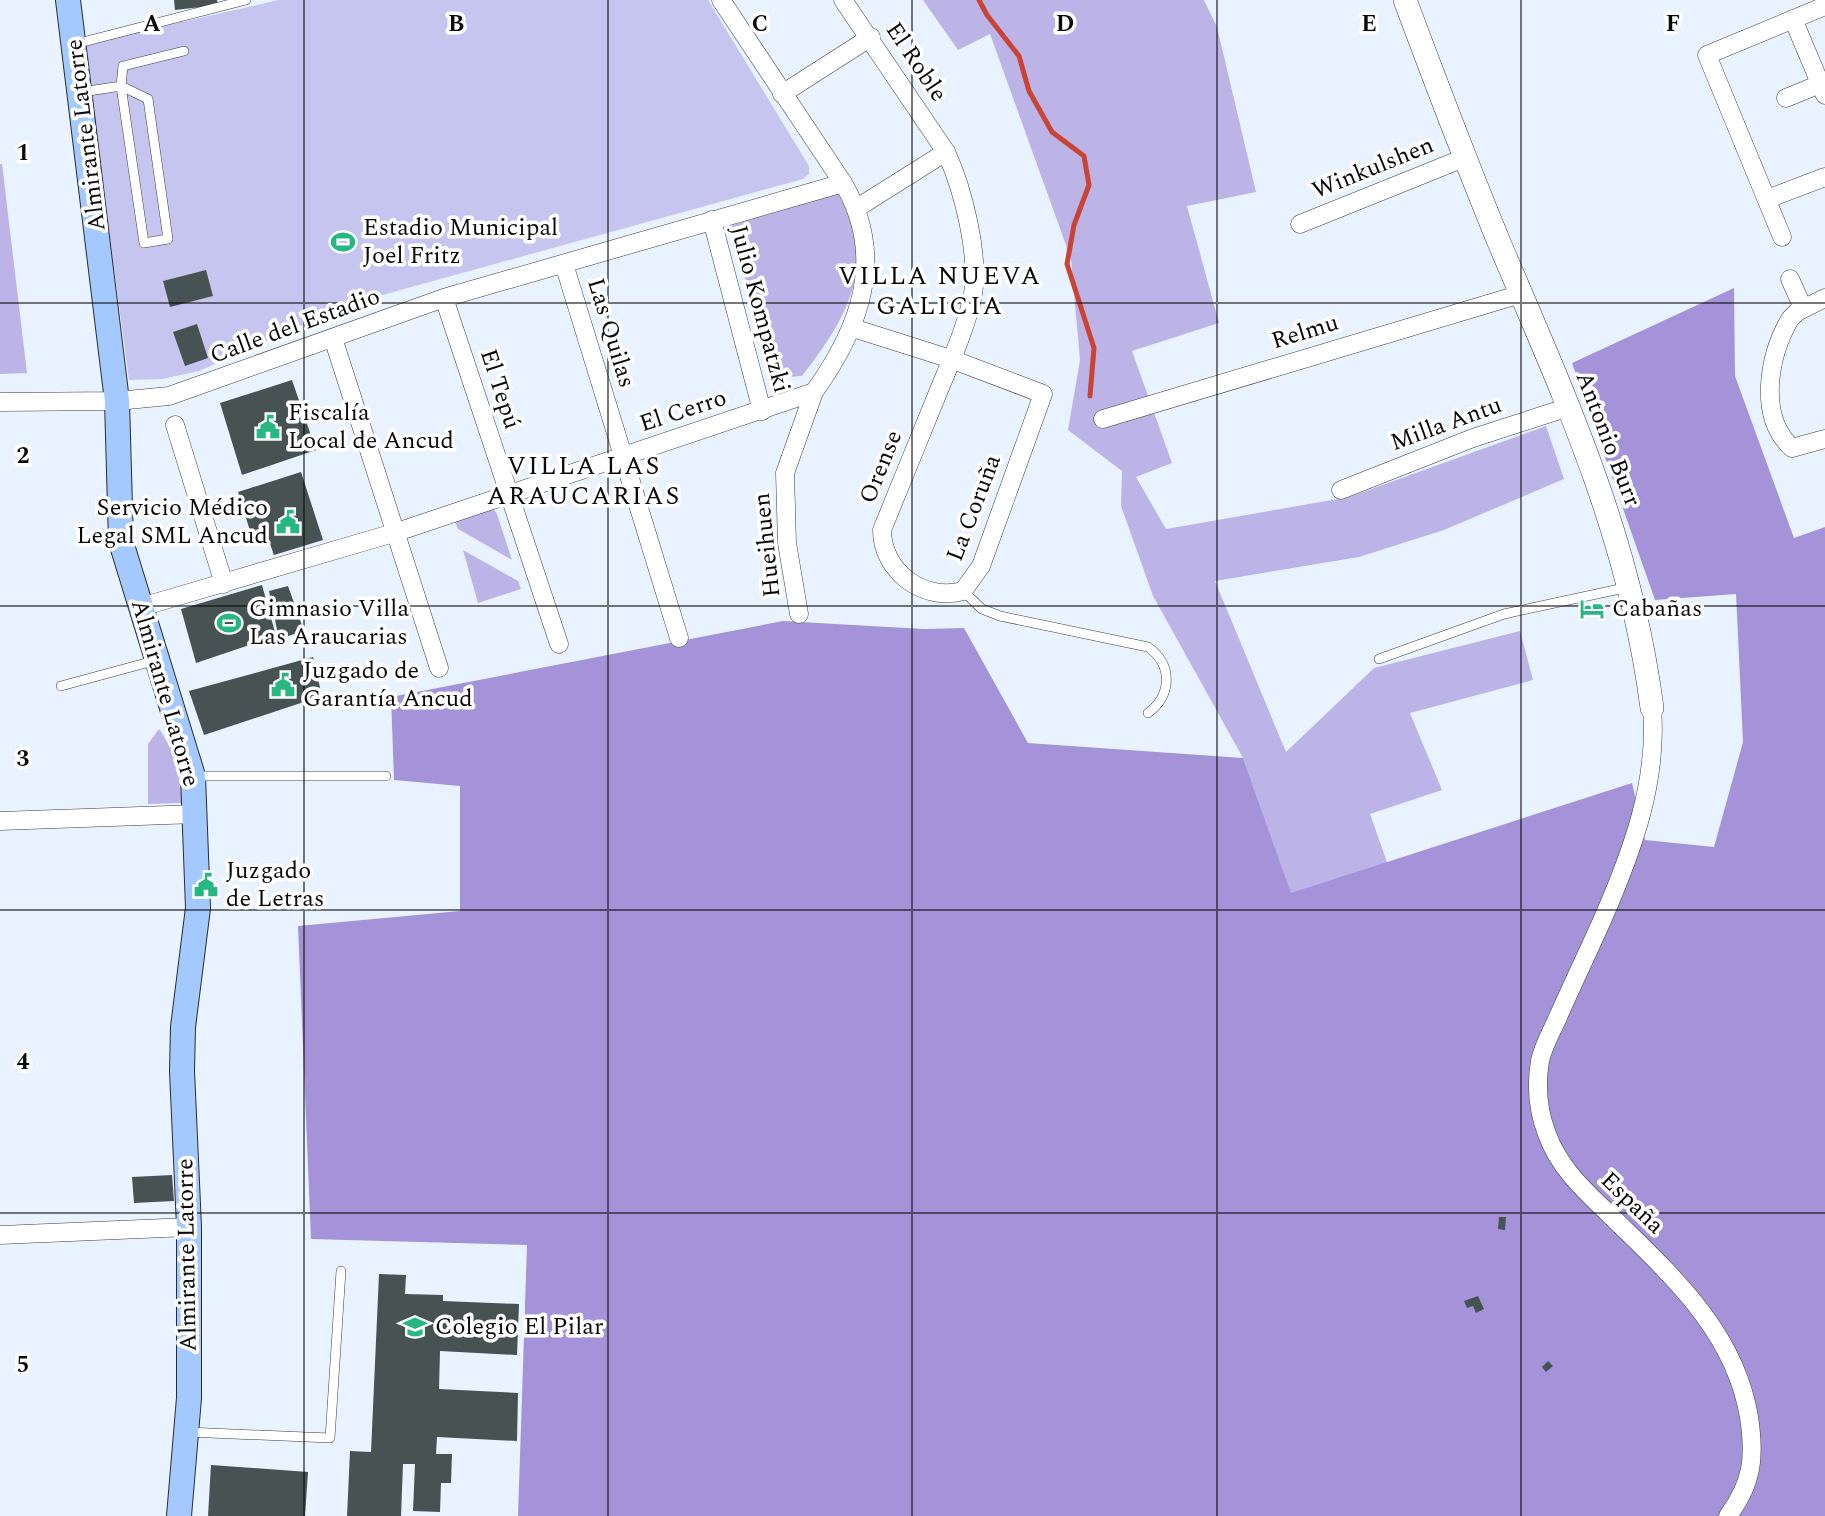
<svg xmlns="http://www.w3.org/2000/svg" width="1825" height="1516" viewBox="0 0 1825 1516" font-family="Spectral,serif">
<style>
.green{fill:#bcb3e7}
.forest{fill:#a493d8}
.pitch{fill:#c6c5ef}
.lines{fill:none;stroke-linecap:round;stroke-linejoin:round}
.stream{stroke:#ca4436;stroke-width:5}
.building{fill:#475252}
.service-casing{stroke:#3d3d3d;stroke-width:10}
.minor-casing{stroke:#3d3d3d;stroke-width:19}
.tertiary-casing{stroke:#3d3d3d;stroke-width:24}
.secondary-casing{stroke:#2c2c2c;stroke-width:26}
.service{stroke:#fff;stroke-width:9}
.minor{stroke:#fff;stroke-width:18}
.tertiary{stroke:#fff;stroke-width:23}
.secondary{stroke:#a4c9fe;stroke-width:24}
.grid{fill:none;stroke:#0a0a0a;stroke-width:2;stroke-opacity:0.55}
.labels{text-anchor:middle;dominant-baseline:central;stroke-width:7;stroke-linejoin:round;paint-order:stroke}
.street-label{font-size:24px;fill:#0a0a0a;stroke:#fff}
.poi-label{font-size:24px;fill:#0a0a0a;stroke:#fff;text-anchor:start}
.neighbourhood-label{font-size:26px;letter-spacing:2px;fill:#0a0a0a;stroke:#fff}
.grid-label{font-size:23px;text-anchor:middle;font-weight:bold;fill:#0a0a0a;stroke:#fff;stroke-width:7;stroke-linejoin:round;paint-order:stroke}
</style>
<rect width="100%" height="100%" fill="#e8f3ff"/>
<g class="green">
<path d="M923 0H1204L1217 27 1256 192 1187 206 1219 323 1132 351 1172 463 1136 477 1166 529 1349 497 1546 426 1564 479 1444 530 1359 557 1215 581 1286 752 1374 668 1520 631 1533 680 1410 713 1442 790 1370 814 1388 865 1291 894 1243 758 1153 596 1121 506 1122 471 1068 430 1080 360 1071 259 990 34 958 50Z"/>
<path d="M0 164H2L27 373 0 374Z"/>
<path d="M838 193C878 266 848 316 802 376L774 378 730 226Z"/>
<path d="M493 508 497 514 512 560 458 529 453 518Z"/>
<path d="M463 550 518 581 521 589 478 603Z"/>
<path d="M159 729C175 751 180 776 182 803L148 804V744Z"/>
</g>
<path class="forest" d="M1734 288 1735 376 1794 538 1825 527V1516H518L527 1245 311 1239 298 926 460 911V786L394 780 391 697 783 621 924 629 964 628 1028 743 1243 758 1291 893 1632 783 1645 840 1714 847 1743 742 1736 594 1655 600 1572 363Z"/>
<path class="pitch" d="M279 0H708L809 166V174L803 179 350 304 199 371 162 379 129 380 84 44Z"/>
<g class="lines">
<path class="stream" d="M979 0 987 15 1019 56 1029 91 1052 132 1084 156 1089 185 1074 225 1067 264 1094 348 1090 396"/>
</g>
<g class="building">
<path d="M174 0H217L218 5 175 10Z"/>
<path d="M206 270 213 296 170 307 163 281Z"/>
<path d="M197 324 208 358 185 366 173 332Z"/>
<path d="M292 380 316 450 242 475 220 403Z"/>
<path d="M301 472 323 540 274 555 265 530 251 534 238 492Z"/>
<path d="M262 585 276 636 196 663 181 609Z"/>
<path d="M288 586 304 631 279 639 269 591Z"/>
<path d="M313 657 322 696 204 735 189 691Z"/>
<path d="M172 1175 174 1201 134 1203 132 1177Z"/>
<path d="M1499 1217H1506L1505 1230 1498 1229Z"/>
<path d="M379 1274 406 1275 405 1294 443 1295V1301L519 1304 517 1355 440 1351 439 1389 518 1393 517 1441 437 1437 436 1454H452L451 1483H441L440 1512 413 1511 415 1464H403L401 1516H347L350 1451 371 1452Z"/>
<path d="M1478 1296 1484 1309 1476 1313 1473 1306 1467 1308 1464 1301Z"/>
<path d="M1548 1361 1553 1366 1546 1372 1542 1367Z"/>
<path d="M211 1465 308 1472 305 1516H208Z"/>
</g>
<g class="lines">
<g class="service-casing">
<g id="service">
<path d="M75 44 246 0"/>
<path d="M121 86 148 99 168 239 144 243Z"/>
<path d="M82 92 121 86 123 66 184 51"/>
<path d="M963 591 982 609 1000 616 1148 647C1173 665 1172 695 1148 713"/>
<path d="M1379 659 1504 614 1629 587"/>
<path d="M61 686 157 660"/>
<path d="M195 776H386"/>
<path d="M187 1432 330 1438 341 1271"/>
</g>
</g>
<g class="minor-casing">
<g id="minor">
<path d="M843 0 946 152C963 189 981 258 972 299 965 330 951 361 939 390 920 437 901 483 882 530 882 571 923 602 963 591L981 566 1043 394 951 359 853 328"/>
<path d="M1793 19 1825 95"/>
<path d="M782 94 871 37"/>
<path d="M1786 98 1820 84"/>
<path d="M1767 199 1825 177"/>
<path d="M857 208 946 152"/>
<path d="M712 220 762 411"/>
<path d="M1300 224 1464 158"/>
<path d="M1782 237 1707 55 1825 6"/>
<path d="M564 264 679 638"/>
<path d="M1790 279 1803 308"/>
<path d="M444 298 559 644"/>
<path d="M1825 298 1797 312 1790 319C1769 355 1757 416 1792 448L1825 439"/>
<path d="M333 338 439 668"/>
<path d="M0 402 117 401 169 396 444 298 843 183"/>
<path d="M1103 419 1521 294"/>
<path d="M175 425 224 584"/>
<path d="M1341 490 1473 438 1569 407"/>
<path d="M141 607 397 532 814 392C860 328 887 257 843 183L721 0"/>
<path d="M799 614 787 543 785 473 814 392"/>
<path d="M1652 708C1658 781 1633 849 1604 916 1589 950 1573 983 1558 1017 1552 1031 1543 1046 1540 1061 1536 1085 1538 1111 1547 1134 1559 1168 1585 1191 1611 1216 1670 1274 1735 1331 1749 1417 1755 1457 1753 1482 1728 1516"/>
<path d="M0 821 196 814"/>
<path d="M0 1235 189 1227"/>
</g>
</g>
<g class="tertiary-casing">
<path id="tertiary" d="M1405 0C1436 83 1467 165 1501 247 1567 402 1630 538 1652 708"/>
</g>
<g class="secondary-casing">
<path id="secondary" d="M68 0 117 401 121 542 193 776 198 908 183 1027 182 1071 189 1227V1398L179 1516"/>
</g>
<use href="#service" class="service"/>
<use href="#minor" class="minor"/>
<use href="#tertiary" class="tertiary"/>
<use href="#secondary" class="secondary"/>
</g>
<path class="grid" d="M304 0V1516M608 0V1516M912 0V1516M1217 0V1516M1521 0V1516M0 303H1825M0 606H1825M0 910H1825M0 1213H1825"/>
<defs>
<g id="stadium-bare" transform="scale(1.89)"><path d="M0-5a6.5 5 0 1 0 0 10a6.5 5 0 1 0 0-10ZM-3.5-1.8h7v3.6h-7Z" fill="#26b783" stroke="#fff" stroke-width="2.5" paint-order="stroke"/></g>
<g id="civic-bare" transform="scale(1.89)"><path d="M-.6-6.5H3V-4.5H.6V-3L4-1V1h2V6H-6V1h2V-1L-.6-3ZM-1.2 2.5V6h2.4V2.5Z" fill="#26b783" stroke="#fff" stroke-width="2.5" paint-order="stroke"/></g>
<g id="hotel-bare" transform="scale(1.89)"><path d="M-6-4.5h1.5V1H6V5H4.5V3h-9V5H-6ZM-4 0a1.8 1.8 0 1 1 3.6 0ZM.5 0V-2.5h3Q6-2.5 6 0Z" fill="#26b783" stroke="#fff" stroke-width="2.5" paint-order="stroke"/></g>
<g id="school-bare" transform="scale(1.89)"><path d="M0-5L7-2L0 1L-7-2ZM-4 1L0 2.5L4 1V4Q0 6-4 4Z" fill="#26b783" stroke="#fff" stroke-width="2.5" paint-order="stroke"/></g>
</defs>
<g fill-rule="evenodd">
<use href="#stadium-bare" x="343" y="242"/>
<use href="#civic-bare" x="268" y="427"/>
<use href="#civic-bare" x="288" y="522"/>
<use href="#hotel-bare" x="1592" y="609"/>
<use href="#stadium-bare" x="229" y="623"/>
<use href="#civic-bare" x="283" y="685"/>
<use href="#civic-bare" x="206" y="885"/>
<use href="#school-bare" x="415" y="1327"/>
</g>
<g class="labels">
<g class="street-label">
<text transform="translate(916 62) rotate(56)">El Roble</text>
<text transform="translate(86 135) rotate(-97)">Almirante Latorre</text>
<text transform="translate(1373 168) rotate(-22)">Winkulshen</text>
<text transform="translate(760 309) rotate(75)">Julio Kompatzki</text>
<text transform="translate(295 326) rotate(-20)">Calle del Estadio</text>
<text transform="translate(1305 332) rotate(-17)">Relmu</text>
<text transform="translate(611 333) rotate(73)">Las Quilas</text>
<text transform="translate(500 389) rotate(72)">El Tepú</text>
<text transform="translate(683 411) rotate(-18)">El Cerro</text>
<text transform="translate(1446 424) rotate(-20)">Milla Antu</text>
<text transform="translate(1608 439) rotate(69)">Antonio Burr</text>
<text transform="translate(881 467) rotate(-68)">Orense</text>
<text transform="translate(974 508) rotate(-69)">La Coruña</text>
<text transform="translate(767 545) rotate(-96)">Hueihuen</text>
<text transform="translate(165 693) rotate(74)">Almirante Latorre</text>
<text transform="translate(1632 1203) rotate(44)">España</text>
<text transform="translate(187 1255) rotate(-91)">Almirante Latorre</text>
</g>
<g class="poi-label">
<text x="363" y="228">Estadio Municipal<tspan x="363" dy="28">Joel Fritz</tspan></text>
<text x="288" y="413">Fiscalía<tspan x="288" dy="28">Local de Ancud</tspan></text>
<text x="268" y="508" text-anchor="end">Servicio Médico<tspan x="268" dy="28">Legal SML Ancud</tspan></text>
<text x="249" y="609">Gimnasio Villa<tspan x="249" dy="28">Las Araucarias</tspan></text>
<text x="1612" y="609">Cabañas</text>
<text x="303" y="671">Juzgado de<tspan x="303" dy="28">Garantía Ancud</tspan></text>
<text x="226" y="871">Juzgado<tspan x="226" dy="28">de Letras</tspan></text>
<text x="435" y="1327">Colegio El Pilar</text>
</g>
<g class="neighbourhood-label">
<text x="940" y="276">VILLA NUEVA<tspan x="940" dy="30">GALICIA</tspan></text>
<text x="584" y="466">VILLA LAS<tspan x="584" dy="30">ARAUCARIAS</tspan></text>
</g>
</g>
<g class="grid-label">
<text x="152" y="31">A</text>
<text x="456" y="31">B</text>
<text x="760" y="31">C</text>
<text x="1065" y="31">D</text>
<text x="1369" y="31">E</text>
<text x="1673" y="31">F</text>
<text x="23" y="160">1</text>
<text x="23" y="463">2</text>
<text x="23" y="766">3</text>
<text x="23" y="1069">4</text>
<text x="23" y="1372">5</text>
</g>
</svg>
